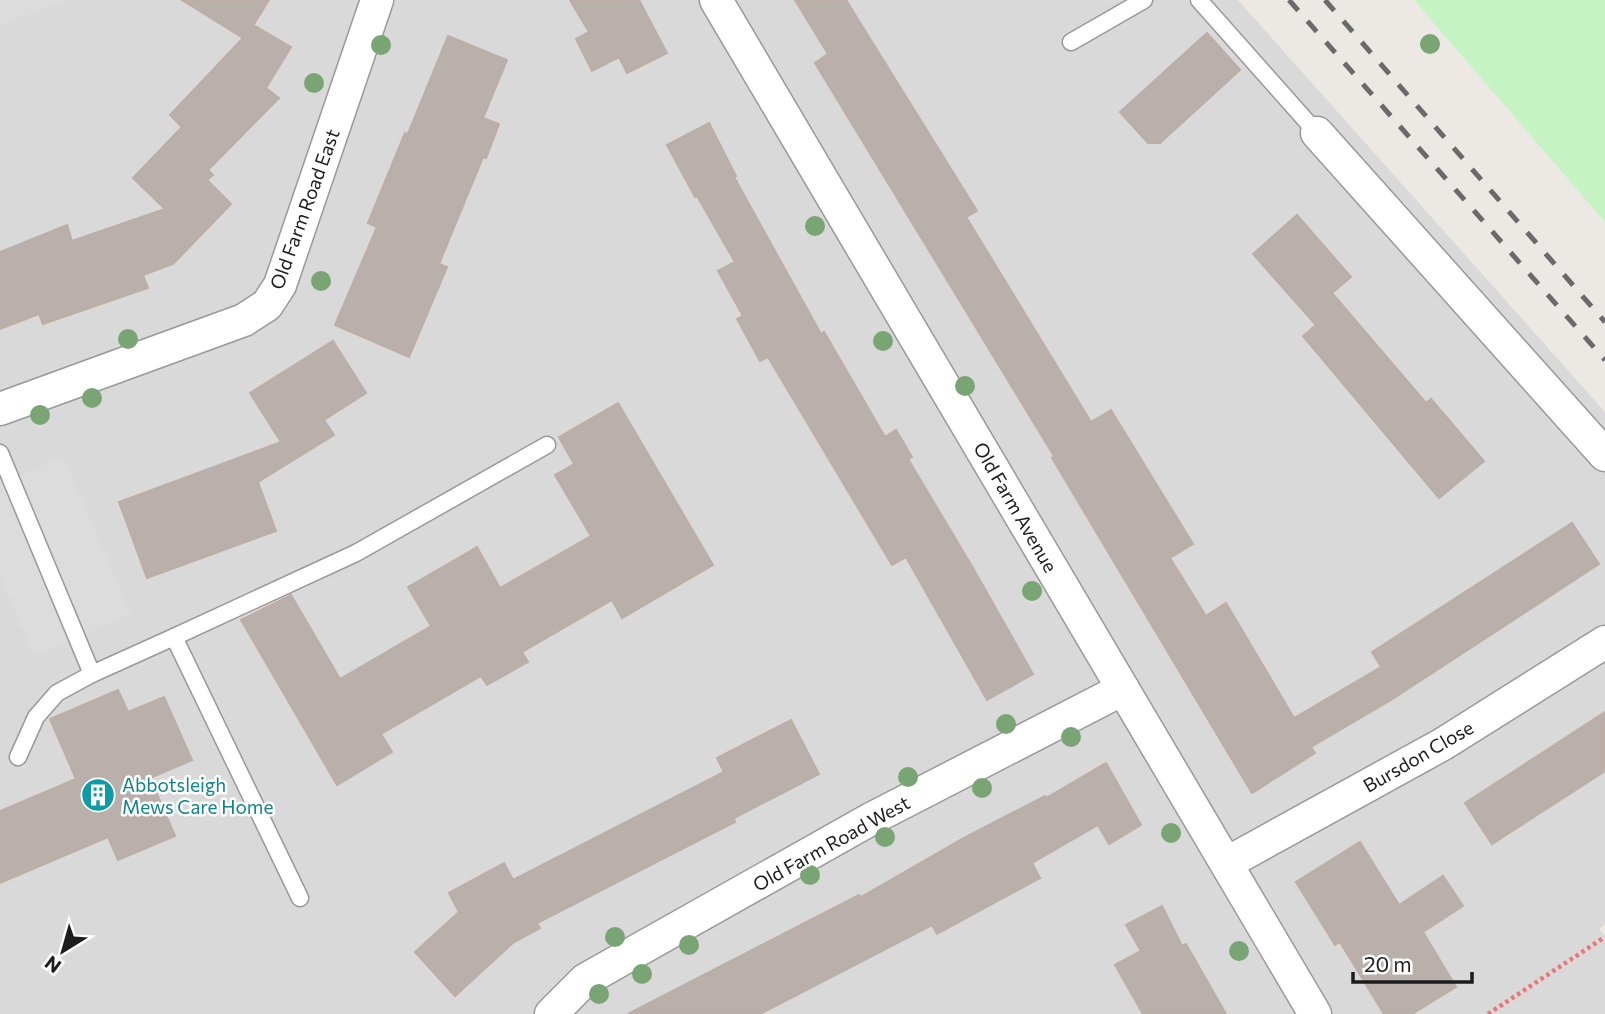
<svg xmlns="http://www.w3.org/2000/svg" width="1605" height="1014" viewBox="0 0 1605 1014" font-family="Commissioner,sans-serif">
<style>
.residential{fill:#dad9d9}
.park{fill:#c6f3c3}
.parking{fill:#dcdcdc}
.building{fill:#b9b0ac;stroke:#bcada7;stroke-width:2}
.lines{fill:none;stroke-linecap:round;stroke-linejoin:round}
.lane-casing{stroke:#999;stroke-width:19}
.street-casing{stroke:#999;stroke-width:35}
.path{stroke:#ea767a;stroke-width:4.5;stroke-dasharray:3.5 3.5;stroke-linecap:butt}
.lane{stroke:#fff;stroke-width:16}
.street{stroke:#fff;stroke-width:32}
.rail{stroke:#6a6a6a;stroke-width:5;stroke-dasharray:14 14;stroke-linecap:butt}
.tree{fill:#79a473}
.labels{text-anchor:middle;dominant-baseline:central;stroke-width:5;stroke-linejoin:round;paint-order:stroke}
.street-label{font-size:19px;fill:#1c1c1c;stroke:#fff}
.culture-label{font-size:19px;fill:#0d838f;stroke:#fff;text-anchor:start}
</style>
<rect width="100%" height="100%" fill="#ece8e3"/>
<path class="residential" d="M66 0H1238L1605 412V924L1599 929 1605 937V1014H0V24Z"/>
<path class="park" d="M1414 0H1605V222Z"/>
<g class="parking">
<path d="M0 0H66L0 24Z"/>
<path d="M64 457 131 614 34 655 0 575V484Z"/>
</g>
<g class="building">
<path d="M182 0H269L247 35 255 26 291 47 266 88 279 98 208 170 213 175 207 180 231 204 173 264 143 275 148 288 43 324 39 314 0 329V252L67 225 72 241 165 209 133 178 182 127 170 115 243 38Z"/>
<path d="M570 0H639L667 53 627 73 619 57 592 71 576 39 589 32Z"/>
<path d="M795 0H846L977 211 966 217 1091 422 1111 410 1193 544 1170 558 1206 616 1226 603 1294 718 1381 667 1372 652 1572 523 1599 564 1391 700 1311 747 1315 753 1252 793 1052 458 1054 456 815 63 828 54Z"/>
<path d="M1207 33 1240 70 1160 143H1148L1120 112Z"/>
<path d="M448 36 507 60 483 118 499 124 486 158 483 157 439 264 447 267 409 357 335 325 377 227 368 223 405 133 408 134Z"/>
<path d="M709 123 736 176 734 177 821 334 824 332 885 437 896 430 912 457 908 459 973 568 1033 674 987 700 906 557 892 565 768 357 760 361 737 319 743 316 718 271 735 262 697 196 695 197 667 145Z"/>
<path d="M1297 215 1351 277 1332 293 1426 403 1431 399 1484 461 1439 498 1303 336 1316 325 1253 254Z"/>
<path d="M333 341 366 393 324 420 334 435 258 482 276 531 147 578 119 502 281 442 250 393Z"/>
<path d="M618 403 713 565 622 618 612 600 522 652 528 662 487 685 481 676 381 734 392 752 337 785 241 620 291 595 340 679 431 626 408 587 477 547 500 588 591 536 555 475 574 464 559 437Z"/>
<path d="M118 690 128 712 164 697 192 760 150 778 175 836 118 860 108 837 0 883V811L76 779 50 719Z"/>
<path d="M1605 712V771L1492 844 1465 803Z"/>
<path d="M791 720 819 774 734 818 735 822 537 923 540 928 514 942 455 996 415 952 459 912 449 893 504 863 513 880 724 772 717 758Z"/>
<path d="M1106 763 1141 825 1109 844 1098 825 1032 863 1040 878 937 934 932 925 760 1014H628L859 895 861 897 964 838 1045 796 1046 798Z"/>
<path d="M1360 842 1399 905 1443 876 1463 906 1423 932 1456 987 1412 1014H1384L1340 942 1335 945 1296 882Z"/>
<path d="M1162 906 1182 946 1186 944 1226 1014H1143L1115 965 1141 951 1126 925Z"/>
</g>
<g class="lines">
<g class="lane-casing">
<g id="lane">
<path d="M1199 0 1317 133"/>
<path d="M1071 42 1144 0"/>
<path d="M0 453 92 674 174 637 300 898"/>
<path d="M174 637 356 553 547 445"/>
<path d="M18 757 36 717 57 693 92 674"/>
</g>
</g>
<g class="street-casing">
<g id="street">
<path d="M716 0 1315 1014"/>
<path d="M1317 133 1605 455"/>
<path d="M0 409 244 320 267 305 280 285 377 0"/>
<path d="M1227 863 1443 744 1605 642"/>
<path d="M551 1014 585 980 871 819 1123 689"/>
</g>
</g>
<path class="path" d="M1488 1014 1605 937"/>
<use href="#lane" class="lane"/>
<use href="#street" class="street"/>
<g class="rail">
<path d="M1289 0 1605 360"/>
<path d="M1325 0 1605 322"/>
</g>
</g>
<g class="tree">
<circle cx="1430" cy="44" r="10"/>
<circle cx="381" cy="45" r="10"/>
<circle cx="314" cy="83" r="10"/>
<circle cx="815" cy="226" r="10"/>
<circle cx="321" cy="281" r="10"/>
<circle cx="128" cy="339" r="10"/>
<circle cx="883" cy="341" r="10"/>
<circle cx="965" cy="386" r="10"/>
<circle cx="92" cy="398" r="10"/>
<circle cx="40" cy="415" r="10"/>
<circle cx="1032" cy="591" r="10"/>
<circle cx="1006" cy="724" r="10"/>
<circle cx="1071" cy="737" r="10"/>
<circle cx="908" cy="777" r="10"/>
<circle cx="982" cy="788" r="10"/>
<circle cx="1171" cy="833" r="10"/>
<circle cx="885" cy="837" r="10"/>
<circle cx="810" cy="875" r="10"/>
<circle cx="615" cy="937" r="10"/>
<circle cx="689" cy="945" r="10"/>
<circle cx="1239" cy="951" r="10"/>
<circle cx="642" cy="974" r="10"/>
<circle cx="599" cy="994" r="10"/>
</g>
<defs>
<g id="building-disc" transform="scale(1.75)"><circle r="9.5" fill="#0f9aa8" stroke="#fff"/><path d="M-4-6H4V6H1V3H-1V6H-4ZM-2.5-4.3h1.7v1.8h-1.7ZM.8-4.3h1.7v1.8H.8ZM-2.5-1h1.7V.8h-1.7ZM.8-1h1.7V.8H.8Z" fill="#fff"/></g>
</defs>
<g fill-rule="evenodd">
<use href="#building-disc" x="98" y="795"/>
</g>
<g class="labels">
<g class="street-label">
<text transform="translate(304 209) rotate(-70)">Old Farm Road East</text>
<text transform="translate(1016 507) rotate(60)">Old Farm Avenue</text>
<text transform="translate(1418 756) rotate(-30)">Bursdon Close</text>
<text transform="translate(831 843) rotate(-29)">Old Farm Road West</text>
</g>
<g class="culture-label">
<text x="122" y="784">Abbotsleigh<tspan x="122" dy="22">Mews Care Home</tspan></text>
</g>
</g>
<g transform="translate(63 951) rotate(217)" stroke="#ffffff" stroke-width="5" paint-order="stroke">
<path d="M0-5L12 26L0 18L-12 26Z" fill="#1c1c1c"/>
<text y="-10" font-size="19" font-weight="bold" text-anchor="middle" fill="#1c1c1c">N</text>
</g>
<path d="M1353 972v10h119v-10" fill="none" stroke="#1c1c1c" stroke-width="3.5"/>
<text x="1364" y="972" font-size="21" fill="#1c1c1c" stroke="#ffffff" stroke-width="5" paint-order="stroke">20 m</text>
</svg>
